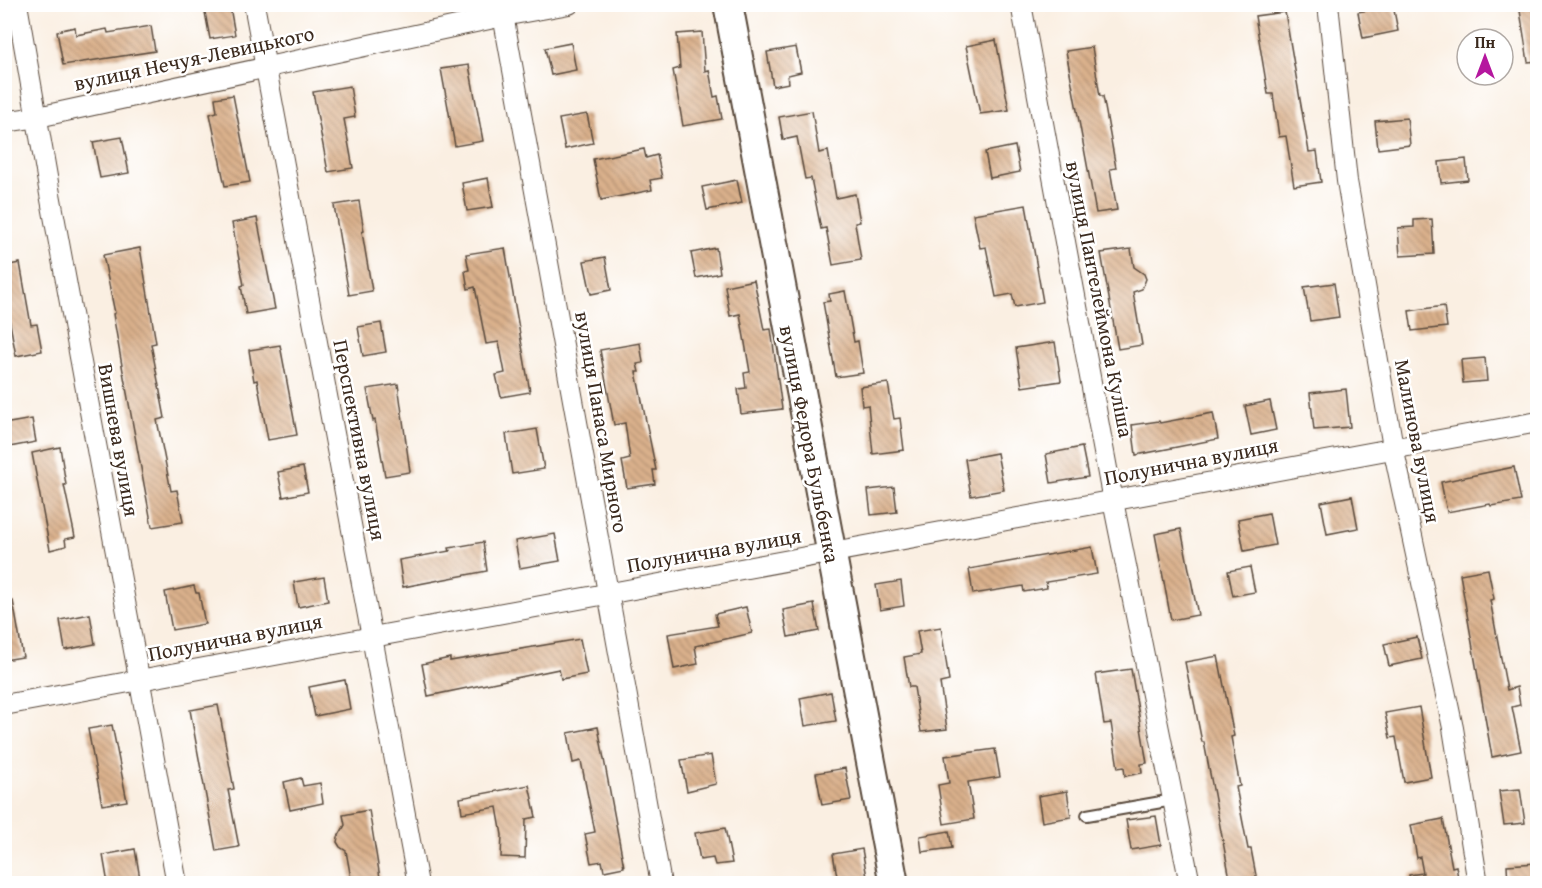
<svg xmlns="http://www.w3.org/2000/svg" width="1542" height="888" viewBox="0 0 1542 888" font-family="'Gentium Book Plus',serif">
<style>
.building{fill:url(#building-back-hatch)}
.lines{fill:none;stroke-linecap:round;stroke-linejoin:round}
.lane-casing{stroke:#58483b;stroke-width:14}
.street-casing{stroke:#58483b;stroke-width:22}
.secondary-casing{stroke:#58483b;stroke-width:32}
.lane{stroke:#fff;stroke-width:10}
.street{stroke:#fff;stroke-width:20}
.secondary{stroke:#fff;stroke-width:28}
.labels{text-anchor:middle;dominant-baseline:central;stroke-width:5;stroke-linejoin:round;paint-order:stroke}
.street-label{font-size:21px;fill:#3b2a1e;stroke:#fff}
</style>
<defs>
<pattern id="building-back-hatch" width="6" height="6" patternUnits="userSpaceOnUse" patternTransform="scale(1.5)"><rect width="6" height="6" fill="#dab18c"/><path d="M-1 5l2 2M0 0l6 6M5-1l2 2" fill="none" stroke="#b29072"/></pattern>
</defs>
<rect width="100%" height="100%" fill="#fff"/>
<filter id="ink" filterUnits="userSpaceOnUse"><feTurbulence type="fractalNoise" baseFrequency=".0167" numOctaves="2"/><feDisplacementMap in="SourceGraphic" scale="12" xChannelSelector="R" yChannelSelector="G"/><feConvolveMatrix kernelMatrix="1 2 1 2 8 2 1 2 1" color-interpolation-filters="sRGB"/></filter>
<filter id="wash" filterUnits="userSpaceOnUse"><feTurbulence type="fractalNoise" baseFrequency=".008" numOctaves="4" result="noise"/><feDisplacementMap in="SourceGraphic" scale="24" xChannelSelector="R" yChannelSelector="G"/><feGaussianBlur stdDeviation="1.35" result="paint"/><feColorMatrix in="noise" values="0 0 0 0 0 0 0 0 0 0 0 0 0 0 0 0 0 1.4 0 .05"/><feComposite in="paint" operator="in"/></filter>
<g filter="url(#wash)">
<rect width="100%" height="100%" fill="#faefe2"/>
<g id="blocks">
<g class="building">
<path d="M1519 4H1538V61L1528 62Z"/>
<path d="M1393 5 1398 31 1363 38 1358 12Z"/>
<path d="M230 7 235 35 210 39 205 12Z"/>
<path d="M1285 12 1309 152 1317 151 1321 182 1294 186 1286 136 1279 137 1273 94H1268L1255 16Z"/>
<path d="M151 26 155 51 63 65 57 31 75 27 76 35 107 29 108 33Z"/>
<path d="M702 32 705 71 709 70 714 97 718 96 722 119 683 126 673 70 680 68 677 34Z"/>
<path d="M996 40 1009 110 980 114 966 46Z"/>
<path d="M571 43 576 70 551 75 545 48Z"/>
<path d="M796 47 801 72 788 75 789 83 773 86 767 52Z"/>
<path d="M1092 47 1100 96H1103L1116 168 1110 169 1117 210 1096 213 1066 51Z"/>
<path d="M469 65 483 141 455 146 441 69Z"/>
<path d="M350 86 355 117 344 119 353 168 328 172 313 92Z"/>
<path d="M233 95 250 182 225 186 210 114 217 112 215 98Z"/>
<path d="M812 111 819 153 828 151 836 198 855 194 860 222 855 223 861 260 833 265 826 228 821 229 811 178 805 179 797 137 783 140 779 117Z"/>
<path d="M587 114 593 143 565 149 559 119Z"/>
<path d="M1407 118 1410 145 1378 149 1375 121Z"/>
<path d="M122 137 129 173 100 178 93 142Z"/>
<path d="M1015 146 1020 172 990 178 985 152Z"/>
<path d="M644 149 646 158 657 155 662 178 650 180 652 190 601 200 593 159Z"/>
<path d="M1466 159 1468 180 1441 183 1439 162Z"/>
<path d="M488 178 493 207 467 211 462 183Z"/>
<path d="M737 180 742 203 707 210 702 187Z"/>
<path d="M359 201 364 231 362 232 372 291 349 295 334 205Z"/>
<path d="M1026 205 1043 302 1015 307 1012 294 996 297 986 247 980 248 973 214Z"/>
<path d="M257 218 275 309 246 314 241 286 244 285 232 223Z"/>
<path d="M1432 219 1434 254 1400 256 1398 228 1414 227V220Z"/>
<path d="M140 248 156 343 151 344 165 418 157 420 171 491 177 490 183 522 152 527 124 377 113 314 115 313 103 255Z"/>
<path d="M505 248 530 392 501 397 496 375 505 373 499 342 486 344 475 287 468 289 465 271 469 270 466 254Z"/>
<path d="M716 248 720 273 696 278 691 253Z"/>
<path d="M1131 249 1134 267 1144 274 1146 279 1142 289 1133 292 1142 345 1118 349 1101 253Z"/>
<path d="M605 257 611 290 591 294 584 261Z"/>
<path d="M20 263 31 325 37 324 42 351 16 356 7 307 4 308V266Z"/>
<path d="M754 280 764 330 771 329 782 409 741 414 738 389 746 388 744 373 750 372 740 314 730 316 725 286Z"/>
<path d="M1334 283 1339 317 1310 321 1304 287Z"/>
<path d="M845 291 854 342 858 341 863 373 836 377 823 302 830 301 829 294Z"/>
<path d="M1444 306 1447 327 1412 331 1409 311Z"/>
<path d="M381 323 386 352 363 356 358 327Z"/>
<path d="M1055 342 1061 381 1022 387 1016 348Z"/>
<path d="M640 343 643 363 637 364 639 372H636L656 470H653L655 484 627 488 622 461 630 459 625 423 614 425 600 350Z"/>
<path d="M280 345 297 435 268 440 257 380 254 381 249 350Z"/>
<path d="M1485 358 1487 381 1463 383 1461 360Z"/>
<path d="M888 383 894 419 900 418 904 450 873 454 868 405 862 406 860 387Z"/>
<path d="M398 384 410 472 385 476 375 420 373 421 367 389Z"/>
<path d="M1346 389 1350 427 1314 430 1310 393Z"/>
<path d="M1270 401 1276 430 1251 435 1245 406Z"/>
<path d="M1213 413 1218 439 1136 455 1132 425 1159 421 1160 423Z"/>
<path d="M32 419 36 442 4 448V424Z"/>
<path d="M537 429 544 469 512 474 506 434Z"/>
<path d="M60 447 66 485H64L75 537 65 539 66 546 50 550 32 453Z"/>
<path d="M1082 447 1088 477 1051 483 1046 454Z"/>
<path d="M997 453 1004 490 971 496 965 459Z"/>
<path d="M303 467 308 492 283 497 278 472Z"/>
<path d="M1514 467 1521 501 1491 506 1490 504 1447 512 1441 482Z"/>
<path d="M894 487 897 512 871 515 868 490Z"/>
<path d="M1352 496 1358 528 1327 534 1321 502Z"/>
<path d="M1269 513 1275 545 1244 551 1238 519Z"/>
<path d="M1181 529 1198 615 1171 620 1155 534Z"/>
<path d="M555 534 560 561 520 568 515 541Z"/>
<path d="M483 542 487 571 403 587 399 560 450 551 449 548Z"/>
<path d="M1092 547 1097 574 1046 582 1047 588 1024 592 1023 586 973 594 969 569Z"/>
<path d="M1250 567 1255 592 1233 596 1228 571Z"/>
<path d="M1488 569 1494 599 1490 600 1507 690 1517 687 1520 705 1512 707 1521 751 1492 757 1460 574Z"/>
<path d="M324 577 328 601 298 607 294 582Z"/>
<path d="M901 581 904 606 880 610 876 585Z"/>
<path d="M194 586 196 593H199L205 624 172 630 165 592Z"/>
<path d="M13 601 23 657 4 660V602Z"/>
<path d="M814 604 819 631 788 637 783 610Z"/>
<path d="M746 607 752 633 695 646 698 664 674 669 668 634 718 626 715 614Z"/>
<path d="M90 614 95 644 65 650 60 620Z"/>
<path d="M941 627 949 681 940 683 947 729 921 732 914 687H909L904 657 921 654 917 631Z"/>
<path d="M1417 637 1422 659 1389 666 1384 644Z"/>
<path d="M580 639 587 674 561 679 559 669 428 696 422 664 450 658V661Z"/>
<path d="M1218 656 1234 736 1231 737 1240 786 1236 787 1248 849H1251L1257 881 1243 884H1231L1204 742H1202L1193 697H1192L1185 662Z"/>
<path d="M1131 669 1147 763 1141 764 1142 773 1125 776 1124 767 1118 768 1111 723 1104 724 1096 674Z"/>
<path d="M345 680 350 709 315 716 309 687Z"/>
<path d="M831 692 836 721 805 726 800 698Z"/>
<path d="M218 705 234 789 228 790 239 847 216 851 190 710Z"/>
<path d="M1419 707 1431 777 1404 782 1396 737 1390 738 1385 713Z"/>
<path d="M112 725 127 801 102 805 88 729Z"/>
<path d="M598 727 624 867 604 871 602 861 591 863 585 834 595 832 581 761 573 763 568 733Z"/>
<path d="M995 749 1000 777 968 782 974 819 944 824 938 785 949 783 945 756Z"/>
<path d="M711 755 716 784 687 791 681 760Z"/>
<path d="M845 768 851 800 822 805 816 773Z"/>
<path d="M301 778 303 786 320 783 323 803 290 810 284 782Z"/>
<path d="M529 785 536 817 526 819 525 858 501 857 502 835 497 807 462 813 460 798Z"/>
<path d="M1520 789 1525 823 1504 825 1499 791Z"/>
<path d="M1067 791 1071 817 1042 822 1038 796Z"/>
<path d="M369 810 381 884H352L346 851 340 847 337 842 338 837 345 825 343 815Z"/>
<path d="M1156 816 1161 845 1131 850 1126 820Z"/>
<path d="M1443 819 1452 867 1456 866 1459 884H1410L1409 875 1423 873 1420 857 1417 858 1411 825Z"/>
<path d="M725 828 732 863 715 865 713 858 700 860 695 833Z"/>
<path d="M949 831 952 848 922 852 920 836Z"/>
<path d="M135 849 140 879 108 884 103 855Z"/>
<path d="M862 849 867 877 838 882 833 854Z"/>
<path d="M1538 863V884H1508L1507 865Z"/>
</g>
</g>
</g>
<g filter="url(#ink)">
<use href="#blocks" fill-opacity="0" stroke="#58483b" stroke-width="1.5"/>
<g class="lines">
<g class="lane-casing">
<path id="lane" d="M1087 815 1173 800"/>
</g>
<g class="street-casing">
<g id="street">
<path d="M17 4 50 194 177 884"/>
<path d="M254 4 418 884"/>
<path d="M501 4 661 884"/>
<path d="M1021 4 1113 501 1190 884"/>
<path d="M1328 4 1347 181 1393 447 1453 728 1478 884"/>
<path d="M4 122 38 117 503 16 569 4"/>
<path d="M4 705 1538 422"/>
</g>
</g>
<g class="secondary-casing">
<path id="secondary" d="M728 4 894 884"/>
</g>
<use href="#lane" class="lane"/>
<use href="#street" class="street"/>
<use href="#secondary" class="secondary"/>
</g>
</g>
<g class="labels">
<g class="street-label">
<text transform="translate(194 58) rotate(-12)">вулиця Нечуя-Левицького</text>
<text transform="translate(1100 299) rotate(79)">вулиця Пантелеймона Куліша</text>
<text transform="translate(602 422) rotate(80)">вулиця Панаса Мирного</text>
<text transform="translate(119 440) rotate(80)">Вишнева вулиця</text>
<text transform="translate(360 440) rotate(79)">Перспективна вулиця</text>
<text transform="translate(1418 441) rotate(79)">Малинова вулиця</text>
<text transform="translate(810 444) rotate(79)">вулиця Федора Бульбенка</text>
<text transform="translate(1191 461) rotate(-11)">Полунична вулиця</text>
<text transform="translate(714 550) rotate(-10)">Полунична вулиця</text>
<text transform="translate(235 637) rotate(-11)">Полунична вулиця</text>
</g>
</g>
<rect width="1542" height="888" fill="none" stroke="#fff" stroke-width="24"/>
<g transform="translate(1485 57)"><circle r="28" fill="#ffffff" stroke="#b1aaa5" stroke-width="1.5"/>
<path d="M0-4.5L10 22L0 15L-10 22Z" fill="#b5179e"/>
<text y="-9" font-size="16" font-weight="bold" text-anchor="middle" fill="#3b2a1e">Пн</text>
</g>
</svg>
